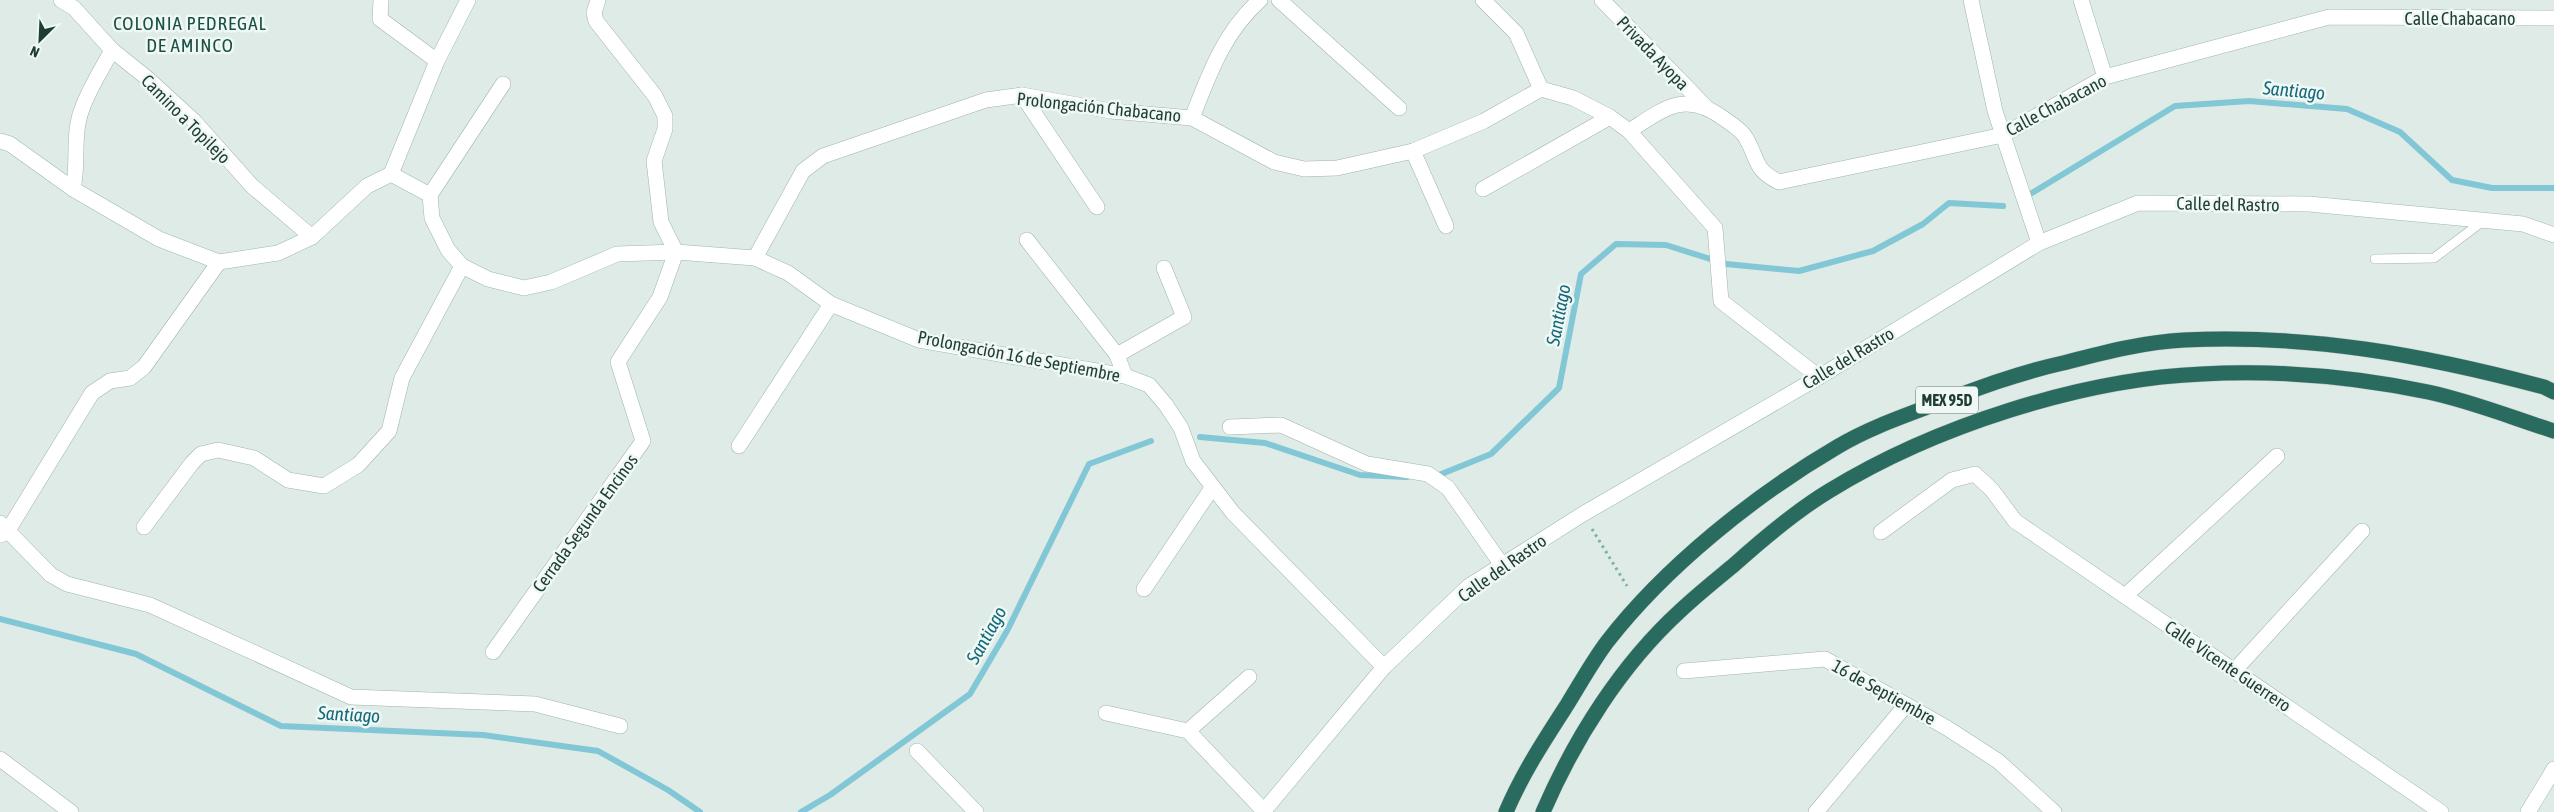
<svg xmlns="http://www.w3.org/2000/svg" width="2554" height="812" viewBox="0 0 2554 812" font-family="'Asap Condensed',sans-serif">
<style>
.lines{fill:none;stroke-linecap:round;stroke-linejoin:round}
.stream{stroke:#82c7d5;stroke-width:6}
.service-casing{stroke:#a2b3ad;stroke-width:10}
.minor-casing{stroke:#a2b3ad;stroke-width:16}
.secondary-casing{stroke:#9db8af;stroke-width:16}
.motorway-casing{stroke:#c0c8c6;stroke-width:16}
.path{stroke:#7db1a2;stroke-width:3;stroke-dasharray:2.5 4;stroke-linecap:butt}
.service{stroke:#fff;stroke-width:9}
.minor{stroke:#fff;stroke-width:15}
.secondary{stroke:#fff;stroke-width:15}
.motorway{stroke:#296b5e;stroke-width:15}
.labels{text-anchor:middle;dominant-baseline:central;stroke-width:5;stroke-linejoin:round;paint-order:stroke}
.shield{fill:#eff8f4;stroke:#5d746e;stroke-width:1}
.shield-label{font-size:16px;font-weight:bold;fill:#1f3c35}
.street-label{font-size:18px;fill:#1f3c35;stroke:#eff8f4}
.neighbourhood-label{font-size:19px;letter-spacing:1px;fill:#1a5043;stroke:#eff8f4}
.water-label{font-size:19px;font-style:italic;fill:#15697c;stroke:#eff8f4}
</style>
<rect width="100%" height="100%" fill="#dfebe6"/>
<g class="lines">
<g class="stream">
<path d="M2032 193 2175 106 2249 101 2347 109 2400 132 2452 180 2492 188H2554"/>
<path d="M1200 437 1265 443 1360 475 1407 477"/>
<path d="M1434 477 1491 454 1559 388 1581 274 1616 244 1666 245 1726 264 1799 271 1873 251 1923 224 1949 203 2003 206"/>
<path d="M0 619 136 654 281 726 483 735 598 751 668 790 700 812"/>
<path d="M801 812 830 795 970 694 1007 631 1089 464 1151 441"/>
</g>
<g class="service-casing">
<path id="service" d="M2375 259 2434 258 2483 221"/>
</g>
<g class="minor-casing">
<g id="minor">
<path d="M61 0 74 8 112 50 147 78 194 121 252 186 312 237"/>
<path d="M381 0 380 19 437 61"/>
<path d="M1279 0 1399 108"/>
<path d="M1483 0 1516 33 1541 89 1573 98 1610 117 1629 131 1715 228 1721 301 1819 377"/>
<path d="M1602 0 1705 106"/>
<path d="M1971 0 1995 111 2039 243"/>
<path d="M2081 0 2105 77"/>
<path d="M1022 95 1097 207"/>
<path d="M1192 118C1209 74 1224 32 1260 0"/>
<path d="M1629 131C1664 109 1684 90 1723 118 1730 123 1742 130 1746 138 1759 160 1753 169 1779 182L2003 135 2105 77 2329 17 2554 18"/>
<path d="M1413 151 1446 226"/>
<path d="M391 174 437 61 468 0"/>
<path d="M73 189C79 163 72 134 82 109 89 89 102 69 112 50"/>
<path d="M1483 189 1610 117"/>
<path d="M430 195 503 84"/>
<path d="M1027 240 1117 355 1125 376"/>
<path d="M755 258 803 171 823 156 986 100 1022 95 1111 111 1192 118 1274 162 1304 169 1337 168 1413 151 1484 121 1541 89"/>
<path d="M1117 355 1184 317 1164 268"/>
<path d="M1230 427 1281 425 1367 464 1428 474 1448 488 1502 565"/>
<path d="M739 446 831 304"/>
<path d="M0 523 51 575 67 584 150 605 351 697 535 704 620 726"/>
<path d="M144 527 192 463 201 454 218 450 254 458 288 480 324 486 358 465 389 431 402 378 462 266"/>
<path d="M1881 532 1952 480 1975 474 1992 490 2015 521 2441 812"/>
<path d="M0 535 7 532 92 393 110 381 130 378 144 367 219 262"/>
<path d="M1144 589 1212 488"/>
<path d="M2125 596 2277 456"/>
<path d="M493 652 643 441 618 362 660 297 676 252 661 222 654 161 665 129V116L655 96 596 21 594 13 598 0"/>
<path d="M1684 671 1825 659 1947 728 1998 761 2054 812"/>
<path d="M2234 671 2362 531"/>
<path d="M1249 677 1188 731 1264 811"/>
<path d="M1106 713 1188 731"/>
<path d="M917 751 976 812"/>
<path d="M0 759 71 812"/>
<path d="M1816 812 1906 705"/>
<path d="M2528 812 2554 769"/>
</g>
</g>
<g class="secondary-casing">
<g id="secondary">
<path d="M0 141 10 144 73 189 159 239 219 262 278 253 312 237 367 186 391 174 430 195 432 218 448 250 462 266 488 279 524 288 551 282 617 254 676 252 755 258 788 273 831 304 919 340 1125 376 1149 385 1166 405 1181 428 1193 461 1233 513 1384 667"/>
<path d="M1263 812 1384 667 1469 586 1583 514 1819 377 2039 243 2138 203 2309 204 2523 224 2554 235"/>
</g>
</g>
<g class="motorway-casing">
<g id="motorway">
<path d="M1506 812C1522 774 1545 739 1567 705 1580 684 1592 662 1607 642 1665 567 1755 495 1837 447 1867 429 1901 417 1933 405 1976 389 2018 373 2063 363 2102 353 2143 342 2184 340 2309 334 2424 355 2544 387L2554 392"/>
<path d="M1543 812C1575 738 1621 665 1680 611 1698 594 1717 579 1735 564 1764 538 1796 511 1829 491 1933 427 2081 379 2202 374 2277 370 2356 377 2428 392 2471 401 2513 418 2554 431"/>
</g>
</g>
<path class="path" d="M1592 529 1627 586"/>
<use href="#service" class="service"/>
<use href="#minor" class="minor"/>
<use href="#secondary" class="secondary"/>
<use href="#motorway" class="motorway"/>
</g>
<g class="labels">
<rect class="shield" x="1916" y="386.5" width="62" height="27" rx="4"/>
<g class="shield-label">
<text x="1947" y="400">MEX 95D</text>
</g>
<g class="street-label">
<text x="2460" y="18">Calle Chabacano</text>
<text transform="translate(1653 53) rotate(46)">Privada Ayopa</text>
<text transform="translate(2056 105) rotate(-28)">Calle Chabacano</text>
<text transform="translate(1099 107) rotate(6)">Prolongación Chabacano</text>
<text transform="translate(186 119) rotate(45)">Camino a Topilejo</text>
<text transform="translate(2228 204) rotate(1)">Calle del Rastro</text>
<text transform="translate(1019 356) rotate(11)">Prolongación 16 de Septiembre</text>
<text transform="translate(1848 358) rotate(-31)">Calle del Rastro</text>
<text transform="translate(585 523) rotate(-54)">Cerrada Segunda Encinos</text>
<text transform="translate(1502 568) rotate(-35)">Calle del Rastro</text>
<text transform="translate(2228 666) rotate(34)">Calle Vicente Guerrero</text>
<text transform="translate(1884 692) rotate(29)">16 de Septiembre</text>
</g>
<g class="neighbourhood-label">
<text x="190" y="23">COLONIA PEDREGAL<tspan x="190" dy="22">DE AMINCO</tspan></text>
</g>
<g class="water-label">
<text transform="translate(2294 90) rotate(5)">Santiago</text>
<text transform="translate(1558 315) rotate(-79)">Santiago</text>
<text transform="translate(986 635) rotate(-61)">Santiago</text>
<text transform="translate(349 714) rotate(3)">Santiago</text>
</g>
</g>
<g transform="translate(40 40) rotate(204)" stroke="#eff8f4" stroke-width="4" paint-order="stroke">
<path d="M0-4L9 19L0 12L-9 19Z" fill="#1f3c35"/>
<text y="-8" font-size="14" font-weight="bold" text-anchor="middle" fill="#1f3c35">N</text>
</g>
</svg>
